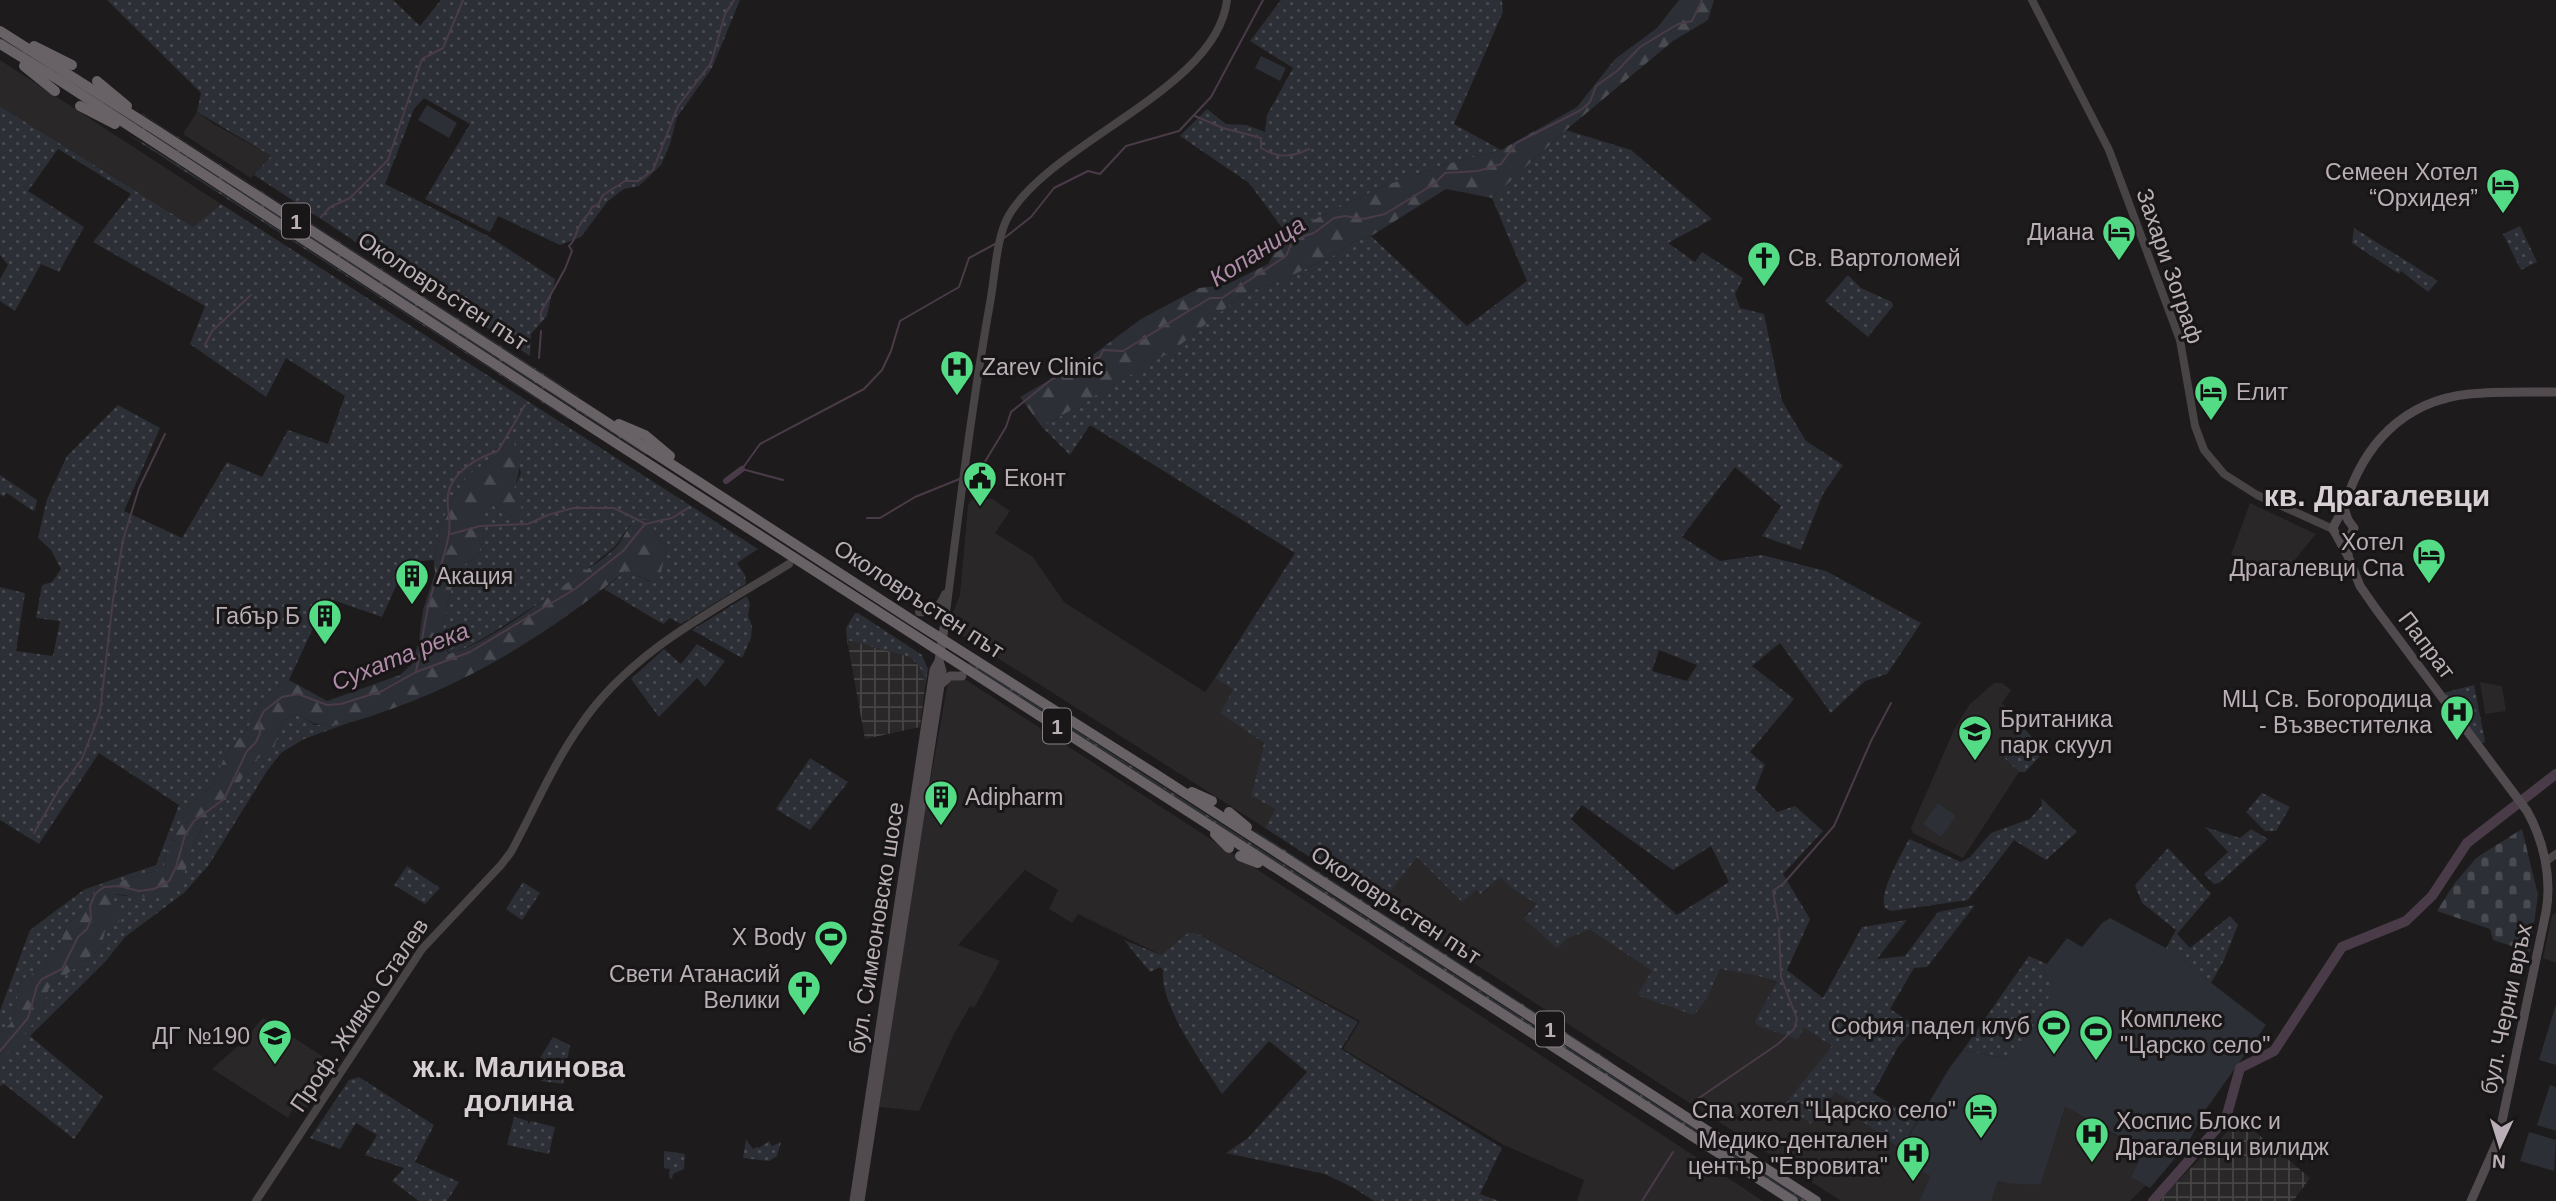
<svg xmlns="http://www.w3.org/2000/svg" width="2556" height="1201" viewBox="0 0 2556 1201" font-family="Helvetica,sans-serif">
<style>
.built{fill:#292728}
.industrial{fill:url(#industrial-grid)}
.grass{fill:url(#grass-dots);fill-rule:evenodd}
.forest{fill:url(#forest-firs)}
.cemetery{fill:url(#cemetery-stones)}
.garden{fill:#2d2f36}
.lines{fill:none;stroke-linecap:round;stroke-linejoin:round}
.stream{stroke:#4a3b48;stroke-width:2}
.canal{stroke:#4a3b48;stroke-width:6}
.river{stroke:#4a3b48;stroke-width:10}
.tertiary{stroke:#484345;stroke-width:8}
.secondary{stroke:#514a4e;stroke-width:9}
.trunk{stroke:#686165;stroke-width:10}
.labels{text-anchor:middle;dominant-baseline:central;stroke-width:6;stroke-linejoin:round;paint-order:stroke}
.shield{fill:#181616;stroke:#898186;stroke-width:2}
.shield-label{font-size:21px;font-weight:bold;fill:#baafb6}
.poi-label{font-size:23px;fill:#baafb6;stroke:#181616;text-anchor:end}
.street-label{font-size:23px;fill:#baafb6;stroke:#181616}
.water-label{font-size:24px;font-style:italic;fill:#b08baa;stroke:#181616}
.district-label{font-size:30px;font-weight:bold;fill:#d7cfd4;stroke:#181616}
</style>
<defs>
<pattern id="industrial-grid" width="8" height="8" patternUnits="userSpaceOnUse" patternTransform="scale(1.75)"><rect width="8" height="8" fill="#292728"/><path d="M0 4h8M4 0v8" fill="none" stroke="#464445"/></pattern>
<pattern id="grass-dots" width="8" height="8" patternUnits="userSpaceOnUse" patternTransform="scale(1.75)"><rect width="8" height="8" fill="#2d2f36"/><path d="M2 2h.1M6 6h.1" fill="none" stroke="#494b51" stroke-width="1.8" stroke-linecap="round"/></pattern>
<pattern id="forest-firs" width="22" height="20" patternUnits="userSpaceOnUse" patternTransform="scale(1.75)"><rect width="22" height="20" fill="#2d2f36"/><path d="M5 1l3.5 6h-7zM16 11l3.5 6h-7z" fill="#494b51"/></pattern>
<pattern id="cemetery-stones" width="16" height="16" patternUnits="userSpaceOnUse" patternTransform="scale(1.75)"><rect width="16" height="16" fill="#2d2f36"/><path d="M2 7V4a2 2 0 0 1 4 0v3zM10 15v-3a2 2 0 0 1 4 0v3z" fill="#494b51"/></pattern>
</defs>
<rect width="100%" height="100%" fill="#1d1b1b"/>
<g class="built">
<path d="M0 60 221 204 193 227 0 106Z"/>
<path d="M197 112 212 123 271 156 251 178 183 134Z"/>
<path d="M973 498 992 499 1010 511 995 533 1033 557 1064 602 1205 692 1215 678 1233 690 1221 713 1264 743 1251 796 1275 809 1265 828 960 634 951 617 960 595 968 505Z"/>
<path d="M2250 503 2316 534 2281 577 2251 562 2231 555Z"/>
<path d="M963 678 1298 896 1763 1201H1577L1584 1180 1504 1145 1343 1049 1360 1021 1198 934H1188L1161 955 1078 914 1072 923 1049 909 1058 890 1025 870 958 945 1000 961 974 1008 970 1006 952 1038 919 1111 879 1107 916 860 948 682Z"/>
<path d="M2480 682 2502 686 2506 711 2485 714Z"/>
<path d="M1994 683H2002L2011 690 2002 703 2025 729 1998 752 2019 772 1963 858 1913 833 1911 828 1954 730 1970 704Z"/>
<path d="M1417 856 1482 894 1500 876 1515 891 1537 904 1523 917 1568 938 1590 930 1652 971 1638 996 1708 997 1720 969 1759 975 1777 983 1755 1020 1804 1028 1832 1046 1786 1104 1835 1092 1865 1109 1859 1117 1915 1156 1909 1165 1930 1176 1919 1201H1841L1381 903Z"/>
<path d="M2556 913V963L2543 958 2552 915Z"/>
<path d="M263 1018 333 1063 334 1069 302 1115 292 1110 288 1118 212 1069 239 1045Z"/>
<path d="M2065 1107 2144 1151 2131 1177 2146 1185 2130 1201H1991L1998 1181 2041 1184Z"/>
</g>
<g class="industrial">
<path d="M847 640 906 656 922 668 925 688 920 727 865 739Z"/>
<path d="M2240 1119 2310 1178 2293 1201H2158Z"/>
</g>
<g class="grass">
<path d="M107 0H393L420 26 441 0H740L712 68 677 117 670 144 661 165 639 186 624 189 608 201 581 237 560 245 498 216 490 232 425 199 470 124 424 98 414 109 385 184 488 236 555 279 547 316 531 334 530 356 254 175 271 156 197 112 201 93Z"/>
<path d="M1281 0H1502L1503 12 1454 124 1501 150 1447 164 1384 186 1286 233 1249 183 1180 136 1207 109 1226 124 1247 125 1265 132 1267 115 1293 68 1250 41Z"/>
<path d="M0 35 647 453 646 455 0 38Z"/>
<path d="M0 106 193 227 221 204 758 549 737 563 745 575 746 584 681 624 670 618 663 624 604 589 626 570 650 582 666 551 654 531 652 520C645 519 638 519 632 524 623 531 621 542 612 549 582 574 549 597 516 618 494 632 474 646 450 654L441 641 446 608 457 569 477 557 484 537 480 507 488 503 514 517V488L521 473 510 439 499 454 468 475 451 501 440 527 434 560 407 562 382 617 327 598 289 680 264 697 249 726 225 755 214 784 190 804 166 853 164 869 97 887 85 909 67 924 58 950 45 967 21 980 17 991V1004L10 1024 0 1033V1011L30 930 85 889 156 865 179 805 99 753 39 844 0 820V587L25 593 16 651 53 656 60 621 36 618 42 585 52 582 61 569 51 550 38 538 47 499 67 456 118 405 160 428 124 511 182 538 227 462 262 477 288 430 328 444 345 396 286 358 266 397 190 344 205 306 93 242 131 194 58 149 28 191 84 227 59 272 41 264 15 311 0 301V279L8 265 0 255Z"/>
<path d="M142 114H143L583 399 556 383Z"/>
<path d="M1566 130 1631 150 1712 219 1668 243 1695 262 1702 252 1743 278 1735 294 1740 308 1764 314 1782 401 1806 441 1843 465 1823 494 1801 550 1762 536 1781 506 1735 467 1682 537 1720 561 1762 555 1826 571 1921 623 1887 674 1865 681 1831 713 1780 643 1752 666 1794 699 1750 752 1765 765 1755 789 1777 812 1795 806 1823 831 1783 874 1810 919 1787 970 1823 998 1862 927 1907 920 1877 959 1905 956 1938 912 1975 905 1927 967 1914 968 1890 1009 1916 1026 1898 1047 1873 1093 1917 1121 1901 1149 1858 1118 1864 1109 1835 1092 1811 1124 1785 1104 1832 1046 1804 1028 1798 1039 1757 1026 1755 1020 1777 982 1759 976 1720 969 1708 997 1694 1015 1637 995 1652 971 1590 930 1568 938 1557 948 1523 918 1537 904 1515 891 1500 877 1481 894 1476 890 1462 902 1417 857 1381 903 1265 828 1275 809 1251 796 1264 743 1220 713 1233 690 1215 678 1295 553 1090 425 1070 455 1042 427 1174 349 1243 294 1278 282 1337 254 1353 242 1371 236 1467 326 1527 281 1492 198ZM1659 650 1697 665 1687 681 1652 671ZM1582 805 1673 870 1711 846 1729 882 1677 915 1571 819Z"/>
<path d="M127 134 152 148 569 419V420Z"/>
<path d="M2520 226 2537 262 2521 270 2503 234Z"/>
<path d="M2354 228 2438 281 2428 292 2401 271 2399 274 2352 243Z"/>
<path d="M1848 275 1861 288 1892 302 1893 306 1868 337 1825 301Z"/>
<path d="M0 475 37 500 35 510 33 511 7 493 3 497 0 494Z"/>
<path d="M747 596 750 604 748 615 752 626 751 638 742 658 692 630Z"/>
<path d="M855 613H858L922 655 928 669 925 688C924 672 921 664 906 656L847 640 846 628Z"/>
<path d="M697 644 725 661 705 687 697 678 659 717 631 679 664 649 681 664Z"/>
<path d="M970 662 1806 1201H1801L969 664Z"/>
<path d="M2474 685 2485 741 2484 743H2481L2443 693Z"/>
<path d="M298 714 315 725 348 723 304 739 281 753 267 771 208 866 184 893 125 937 105 962 30 1036 103 1097 74 1139 4 1084 0 1086V1063L42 1010 49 988 101 948 113 894 126 896 192 848 206 820 224 805 254 761 274 748 283 720Z"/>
<path d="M2025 729 2044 752 2025 772H2019L1998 752Z"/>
<path d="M810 758 848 782 810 830 776 809Z"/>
<path d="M2262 793 2290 807 2276 831H2265L2246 812Z"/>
<path d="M2041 798 2077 832 2046 860 2014 840 1968 900 1891 911 1885 908C1878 892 1902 854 1909 839L1961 862 1970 857 1991 833 2030 819 2042 805Z"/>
<path d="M2205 827 2240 838 2251 829 2268 839 2219 883 2214 884 2204 874 2228 852Z"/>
<path d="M1251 828 1617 1065 1594 1053 1274 846Z"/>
<path d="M2168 848 2211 894 2177 934 2190 948 2230 916 2238 925 2223 962 2211 983 2166 948 2176 930 2142 903 2135 885Z"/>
<path d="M407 866 440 888 425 904 394 885Z"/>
<path d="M523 882 540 893 522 920 506 909Z"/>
<path d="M1188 933 1198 934 1358 1022 1341 1049 1502 1148 1480 1194 1499 1201H1374L1354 1188 1325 1174 1226 1153 1248 1138 1307 1072 1269 1041 1222 1094C1204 1065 1159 1005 1163 970L1160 967 1150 972 1124 940 1161 955Z"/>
<path d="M2029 956 2047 964 2043 969 2055 987 2022 1048 2003 1058 1963 1050Z"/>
<path d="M553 1037 570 1045 563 1084 541 1081 542 1071 533 1069Z"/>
<path d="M359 1077 434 1125 415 1162 459 1182 447 1201H419L392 1181 404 1168 365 1155 377 1135 356 1123 340 1149 310 1138 349 1080Z"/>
<path d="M514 1117 528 1121V1124L531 1121 555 1127 549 1154 507 1145Z"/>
<path d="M746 1139 753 1149 757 1147 759 1148 769 1141 772 1146 781 1142 777 1156 769 1161 743 1158Z"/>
<path d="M664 1151 685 1154 684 1169 673 1174 672 1179 669 1178 670 1169 664 1168Z"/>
</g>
<g class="forest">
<path d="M1679 0H1714L1708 20 1673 41 1566 130 1492 198 1446 189 1371 236 1353 242 1337 254 1278 282 1243 294 1175 349 1042 427 1020 397 1094 354 1141 319 1199 288 1226 285 1268 264 1286 233 1384 186 1447 164 1501 150 1577 107 1615 59 1657 28Z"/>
<path d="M510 438C523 452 521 472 514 488L524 515 514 517 488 503 481 507 484 537 477 557 457 569 446 608 441 641 449 654C489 643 539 603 574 578 588 568 605 559 617 546 628 533 629 515 652 520L654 531 666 551 661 572 651 582 626 570C553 631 470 683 380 713 360 720 338 728 317 724 311 723 304 717 298 714L283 720 274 748 254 761 224 805 206 820 192 848 181 885 159 898 113 894 112 903 122 911 119 922 106 927 101 948 49 988 42 1010 33 1024 0 1063V1033L10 1024 17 1004V991L21 980 45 967 58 950 67 924 85 909 97 887 164 869 166 853 190 804 214 784 225 755 249 726 264 697 289 680 327 701 400 675 412 664 419 641 423 610 435 573 434 560 440 527 451 501 468 475 499 454Z"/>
</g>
<path class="cemetery" d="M2522 829 2538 895 2530 952 2493 940 2490 929 2437 911 2454 884 2476 858Z"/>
<g class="garden">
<path d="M1261 56 1286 68 1280 81 1255 68Z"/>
<path d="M427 105 457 123 449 138 418 120Z"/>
<path d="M1938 803 1956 816 1941 837 1923 824Z"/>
<path d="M2110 918 2166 948 2266 1025 2206 1109 2188 1143 2150 1188 2131 1177 2144 1150 2065 1107 2041 1184C2028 1185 2011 1184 1998 1181L1991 1201H1919L1930 1176 1908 1165 1915 1156 1901 1149 1950 1067 1963 1050 2003 1058 2021 1048 2054 987 2043 969 2067 938 2082 947 2102 923Z"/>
<path d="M2556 1004V1065L2539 1060Z"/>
<path d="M2550 1085 2556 1087V1131L2537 1125Z"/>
<path d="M2529 1132 2556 1140 2554 1171 2520 1161Z"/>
</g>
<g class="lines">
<g class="stream">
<path d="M1195 116 1223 128 1261 138V148C1279 159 1292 157 1309 149"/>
<path d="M321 217 330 207 350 198 388 160 422 59 443 48 463 0"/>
<path d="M1003 239 1031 217 1054 188 1088 171 1100 174 1126 146 1179 131 1211 97 1263 0"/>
<path d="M541 321V312L565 269 572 251 569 246C577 239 575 232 581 223 585 216 589 216 592 207L598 205 603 195 625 181H638L653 170 678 106 711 63 725 14 734 0"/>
<path d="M205 345 212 331 251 295"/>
<path d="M539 358 541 331"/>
<path d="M967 476 978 471 986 460 1006 427 1011 412 1052 379 1078 370 1086 362 1100 357 1103 350 1123 351 1210 298H1222L1286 256 1293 240 1314 233 1334 218 1345 216 1363 219 1385 214 1434 184 1445 173 1478 171 1501 164 1516 143 1581 110 1590 102 1596 86 1617 71 1640 47 1678 24 1692 21 1702 0"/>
<path d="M783 480 742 469 760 444 864 389 882 370 891 351 900 321 959 287 969 258 995 244"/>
<path d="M867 518H880L915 497 962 478"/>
<path d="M451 534 480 526 528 524 548 515 573 508H614L644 523"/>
<path d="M416 671C421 651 423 631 427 612 432 585 445 561 449 533 452 517 443 501 451 485 460 467 480 457 498 451L525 405"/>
<path d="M34 833 58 791 82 759 100 712 113 600 123 540 139 488 165 434"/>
<path d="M1778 920 1773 891 1784 883 1834 826 1871 741 1891 703"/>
<path d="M0 1051 28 1018 37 986 42 979 62 969 78 937 87 929 91 919 90 906 95 894 104 887 119 886 139 891 154 889 169 881 176 867 185 835 194 821 224 799 247 751 256 742 260 733 259 721 264 711 282 697 298 694 327 705 341 704 382 691 416 672 470 652 575 589 623 551 645 524 672 518 688 508"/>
<path d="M1699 1098 1778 1044 1794 1029 1797 1019 1781 977 1779 928"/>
<path d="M1642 1201 1673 1152"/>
</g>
<path class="canal" d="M726 481 742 469"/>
<path class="river" d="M2153 1201 2226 1118 2240 1068 2274 1051 2342 947 2406 921 2432 896 2467 843 2556 774"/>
<g class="tertiary">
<path d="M2032 0 2109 150 2180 340 2195 426 2204 450 2224 474 2257 495 2333 529"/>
<path d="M919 612C933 614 940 606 945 594"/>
<path d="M944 628C958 519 971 410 990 303 995 277 996 237 1009 215 1054 140 1217 89 1227 0"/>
<path d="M2545 862 2556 854"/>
<path d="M256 1201 422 949 501 865 511 852C534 810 552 766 580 726 630 651 715 610 789 564"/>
</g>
<g class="secondary">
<path d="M2344 508 2348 520 2354 528 2349 538 2348 554"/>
<path d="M940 685 950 676H962"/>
<path d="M854 1201 934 670 939 661"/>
<path d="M860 1201 940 685 942 671 939 661 944 628"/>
<path d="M2471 1201 2498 1140 2546 912C2552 878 2544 841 2527 811L2376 609 2360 586 2348 556 2333 529C2335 521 2342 514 2345 505 2363 445 2403 401 2469 394 2498 391 2527 392 2556 392"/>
</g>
<g class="trunk">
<path d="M0 31 159 132 915 622 1157 775 1816 1201"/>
<path d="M0 44 59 80 585 423 1793 1201"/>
<path d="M34 46 72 65"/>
<path d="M24 66 55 91"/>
<path d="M97 81 127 106"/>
<path d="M80 106 115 124"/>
<path d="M619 424 645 435 670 456"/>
<path d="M1192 792 1212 801"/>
<path d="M1229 812 1247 827"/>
<path d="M1215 834 1229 848"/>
<path d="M1240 856 1258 863"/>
</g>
</g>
<defs>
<g id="hotel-pin" transform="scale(1.75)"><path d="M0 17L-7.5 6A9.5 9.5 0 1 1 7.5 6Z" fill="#53dc85" stroke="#181616"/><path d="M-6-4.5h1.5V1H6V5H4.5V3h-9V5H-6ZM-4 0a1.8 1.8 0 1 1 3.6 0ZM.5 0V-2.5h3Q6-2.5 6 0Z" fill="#111"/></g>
<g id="church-pin" transform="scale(1.75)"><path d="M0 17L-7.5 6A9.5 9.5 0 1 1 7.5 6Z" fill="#53dc85" stroke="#181616"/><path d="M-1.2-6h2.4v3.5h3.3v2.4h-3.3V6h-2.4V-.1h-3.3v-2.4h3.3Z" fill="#111"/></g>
<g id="hospital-pin" transform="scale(1.75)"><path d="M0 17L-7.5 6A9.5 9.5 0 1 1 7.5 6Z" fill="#53dc85" stroke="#181616"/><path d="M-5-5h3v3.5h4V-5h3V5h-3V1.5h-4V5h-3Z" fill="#111"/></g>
<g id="civic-pin" transform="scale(1.75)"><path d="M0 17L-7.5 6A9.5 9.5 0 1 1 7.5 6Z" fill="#53dc85" stroke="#181616"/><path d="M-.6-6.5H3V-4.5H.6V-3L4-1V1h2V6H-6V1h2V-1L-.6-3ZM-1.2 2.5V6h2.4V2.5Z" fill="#111"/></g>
<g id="building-pin" transform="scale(1.75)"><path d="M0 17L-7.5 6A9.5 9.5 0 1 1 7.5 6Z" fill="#53dc85" stroke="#181616"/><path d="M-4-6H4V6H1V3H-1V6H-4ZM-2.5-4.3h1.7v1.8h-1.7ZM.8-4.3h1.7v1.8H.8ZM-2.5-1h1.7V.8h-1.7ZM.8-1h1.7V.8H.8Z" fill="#111"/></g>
<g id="school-pin" transform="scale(1.75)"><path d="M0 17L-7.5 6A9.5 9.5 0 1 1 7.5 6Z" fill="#53dc85" stroke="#181616"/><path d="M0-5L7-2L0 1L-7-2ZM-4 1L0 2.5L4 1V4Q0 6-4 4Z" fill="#111"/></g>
<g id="stadium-pin" transform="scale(1.75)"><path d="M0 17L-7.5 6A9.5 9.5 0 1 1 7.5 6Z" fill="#53dc85" stroke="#181616"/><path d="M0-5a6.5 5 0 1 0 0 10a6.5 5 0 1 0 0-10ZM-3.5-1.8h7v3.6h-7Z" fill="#111"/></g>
</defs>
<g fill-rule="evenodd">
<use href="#hotel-pin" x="2503" y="185"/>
<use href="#hotel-pin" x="2119" y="232"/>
<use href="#church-pin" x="1764" y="258"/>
<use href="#hospital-pin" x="957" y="367"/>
<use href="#hotel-pin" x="2211" y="392"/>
<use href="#civic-pin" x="980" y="478"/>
<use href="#hotel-pin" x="2429" y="555"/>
<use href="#building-pin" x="412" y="576"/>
<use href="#building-pin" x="325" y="616"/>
<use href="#hospital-pin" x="2457" y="712"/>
<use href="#school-pin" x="1975" y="732"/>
<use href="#building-pin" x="941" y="797"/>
<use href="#stadium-pin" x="831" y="937"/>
<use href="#church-pin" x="804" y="987"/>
<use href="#stadium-pin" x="2054" y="1026"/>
<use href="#stadium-pin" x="2096" y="1032"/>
<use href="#school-pin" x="275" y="1036"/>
<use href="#hotel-pin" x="1981" y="1110"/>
<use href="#hospital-pin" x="2092" y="1134"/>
<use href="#hospital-pin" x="1913" y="1153"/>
</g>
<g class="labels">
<g class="shield">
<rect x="282" y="203.5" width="28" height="35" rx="5"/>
<rect x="1043" y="708.5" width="28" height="35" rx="5"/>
<rect x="1536" y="1011.5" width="28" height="35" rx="5"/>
</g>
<g class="shield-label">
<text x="296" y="221">1</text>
<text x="1057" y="726">1</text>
<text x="1550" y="1029">1</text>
</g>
<g class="poi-label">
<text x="2478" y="172">Семеен Хотел<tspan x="2478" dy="26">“Орхидея”</tspan></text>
<text x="2094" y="232">Диана</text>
<text x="1788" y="258" text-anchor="start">Св. Вартоломей</text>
<text x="982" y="367" text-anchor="start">Zarev Clinic</text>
<text x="2236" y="392" text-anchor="start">Елит</text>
<text x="1004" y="478" text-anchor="start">Еконт</text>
<text x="2404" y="542">Хотел<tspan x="2404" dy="26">Драгалевци Спа</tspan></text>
<text x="436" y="576" text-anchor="start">Акация</text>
<text x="300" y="616">Габър Б</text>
<text x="2432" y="699">МЦ Св. Богородица<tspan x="2432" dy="26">- Възвестителка</tspan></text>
<text x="2000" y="719" text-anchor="start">Британика<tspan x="2000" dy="26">парк скуул</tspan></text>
<text x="965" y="797" text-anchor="start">Adipharm</text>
<text x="806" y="937">X Body</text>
<text x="780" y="974">Свети Атанасий<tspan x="780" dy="26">Велики</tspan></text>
<text x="2120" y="1019" text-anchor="start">Комплекс<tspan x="2120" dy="26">"Царско село"</tspan></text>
<text x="2030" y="1026">София падел клуб</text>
<text x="250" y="1036">ДГ №190</text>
<text x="1956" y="1110">Спа хотел "Царско село"</text>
<text x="2116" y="1121" text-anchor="start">Хоспис Блокс и<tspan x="2116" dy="26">Драгалевци вилидж</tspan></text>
<text x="1888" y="1140">Медико-дентален<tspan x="1888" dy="26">център "Евровита"</tspan></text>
</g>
<g class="street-label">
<text transform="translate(2170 266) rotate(71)">Захари Зограф</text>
<text transform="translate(443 291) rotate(33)">Околовръстен път</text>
<text transform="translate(919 599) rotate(33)">Околовръстен път</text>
<text transform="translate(2427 645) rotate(53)">Папрат</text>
<text transform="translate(1396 905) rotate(33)">Околовръстен път</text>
<text transform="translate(876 928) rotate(-81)">бул. Симеоновско шосе</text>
<text transform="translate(2506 1009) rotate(-78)">бул. Черни връх</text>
<text transform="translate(359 1015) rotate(-56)">Проф. Живко Сталев</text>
</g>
<g class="water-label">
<text transform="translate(1257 251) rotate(-33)">Копаница</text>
<text transform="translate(400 656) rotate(-22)">Сухата река</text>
</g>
<g class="district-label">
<text x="2377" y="495">кв. Драгалевци</text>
<text x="519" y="1066">ж.к. Малинова<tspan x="519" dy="34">долина</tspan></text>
</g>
</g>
<g transform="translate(2500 1145) rotate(184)" stroke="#181616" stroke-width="5" paint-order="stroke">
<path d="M0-5L12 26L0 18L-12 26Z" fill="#baafb6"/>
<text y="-10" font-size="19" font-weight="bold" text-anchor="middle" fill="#baafb6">N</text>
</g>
</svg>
